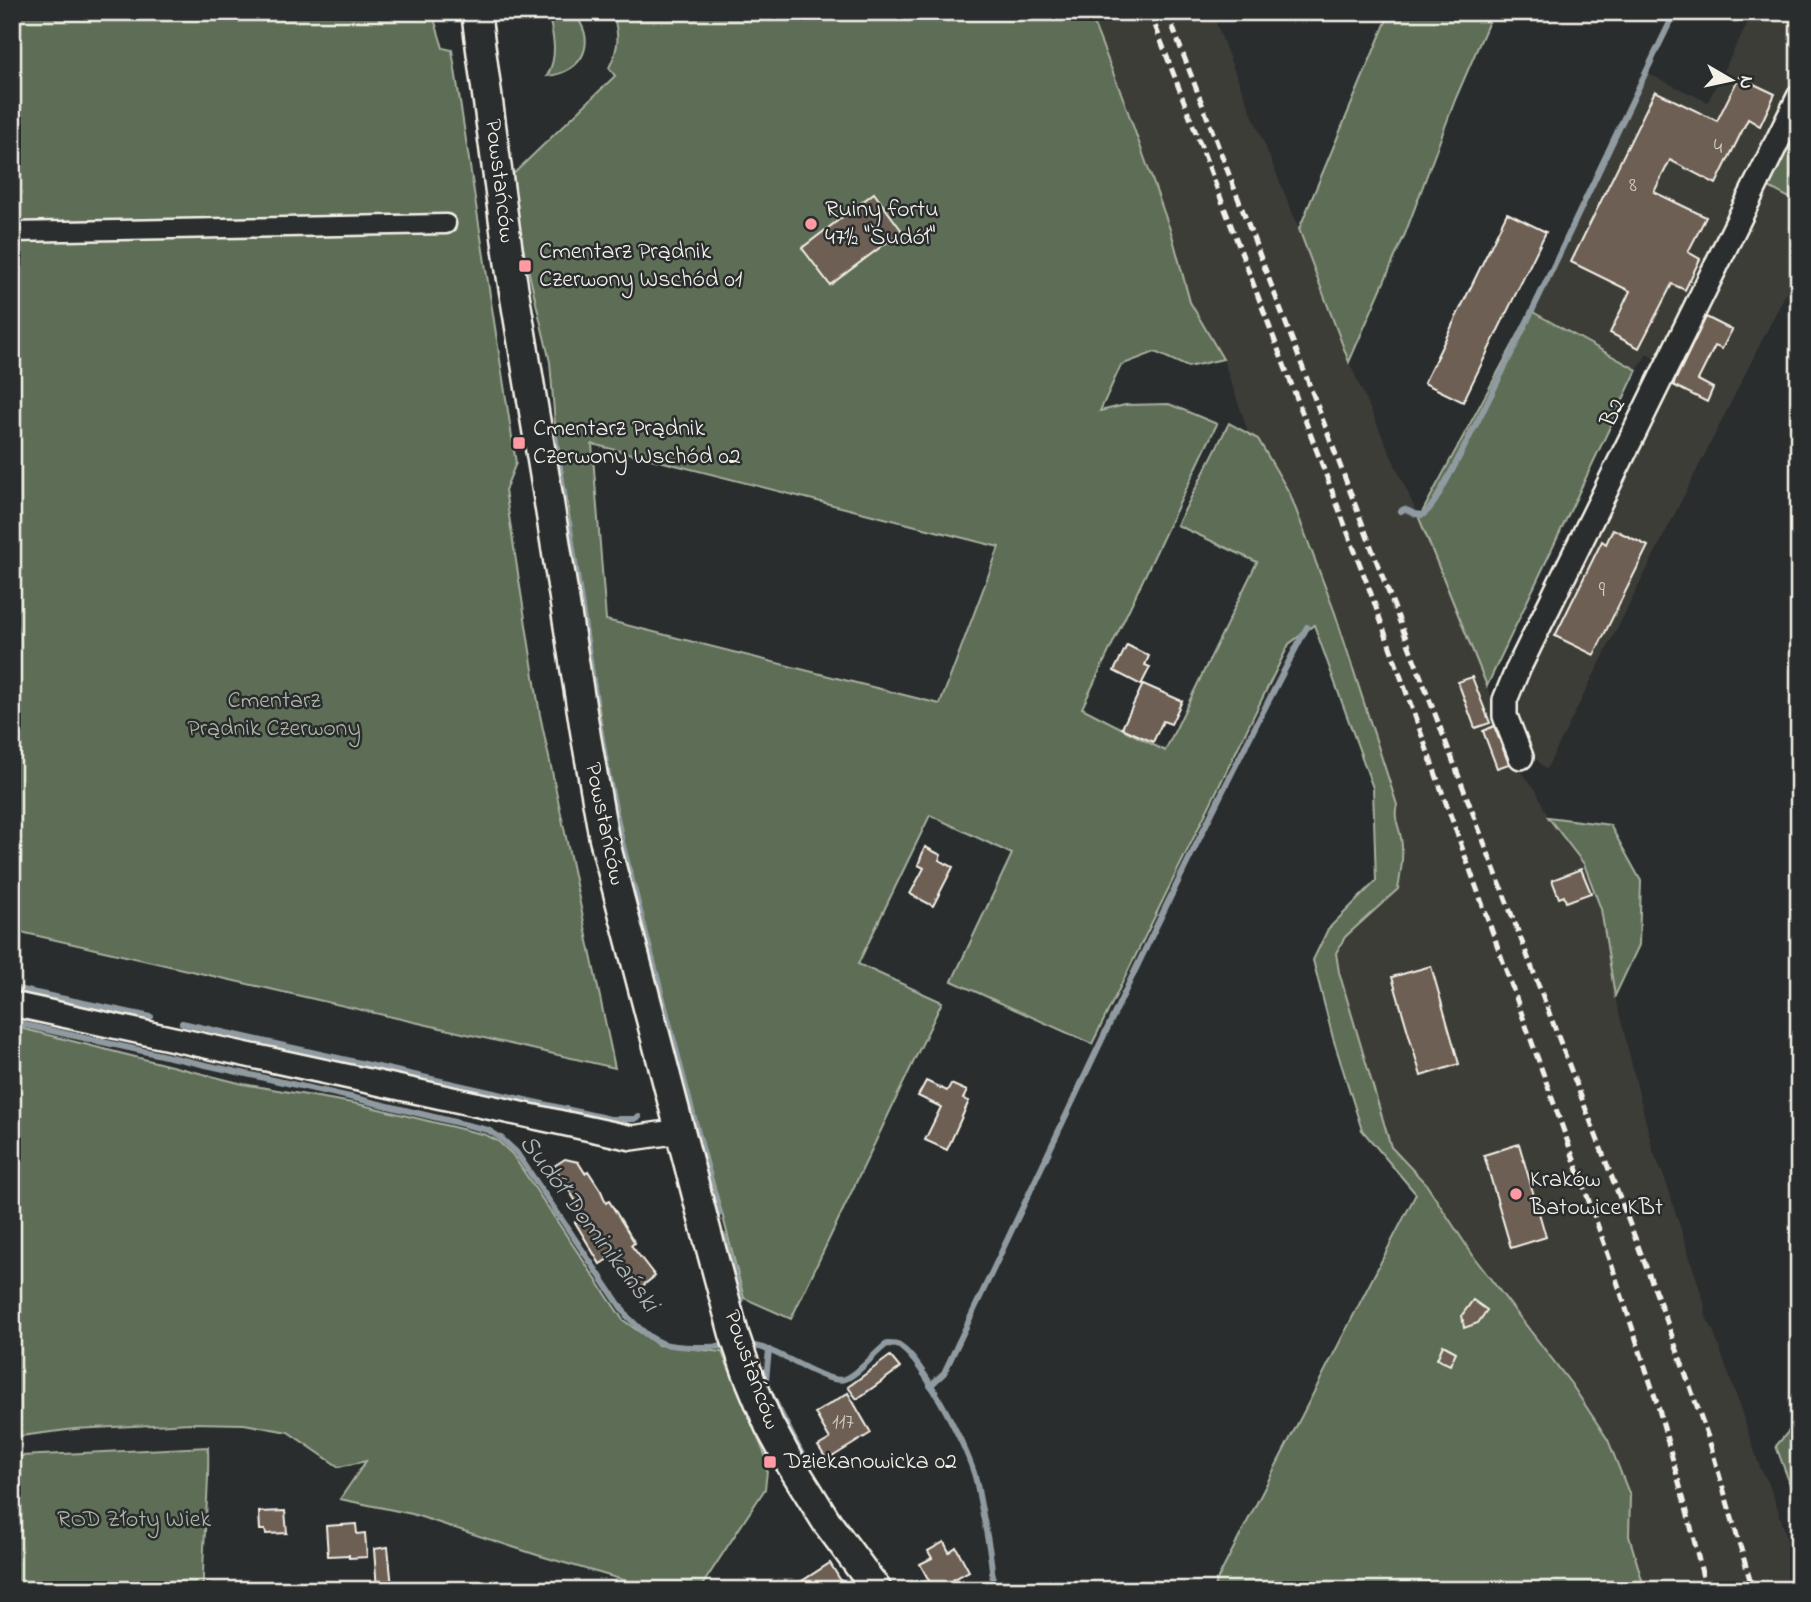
<svg xmlns="http://www.w3.org/2000/svg" width="1811" height="1602" viewBox="0 0 1811 1602" font-family="'Indie Flower',sans-serif">
<style>
.built{fill:#3e3c39}
.green{fill:#5d6d56;stroke:#a8af9f;stroke-width:2;fill-rule:evenodd}
.lines{fill:none;stroke-linecap:round;stroke-linejoin:round}
.stream{stroke:#909ba1;stroke-width:6}
.building{fill:#6d5f53;stroke:#f4f1e8;stroke-width:2}
.pedestrian-casing{stroke:#f4f1e8;stroke-width:23}
.minor-casing{stroke:#f4f1e8;stroke-width:28}
.tertiary-casing{stroke:#f4f1e8;stroke-width:33}
.pedestrian{stroke:#2a2d2e;stroke-width:18}
.minor{stroke:#2a2d2e;stroke-width:23}
.tertiary{stroke:#2a2d2e;stroke-width:28}
.rail{stroke:#f4f1e8;stroke-width:5;stroke-dasharray:10 5;stroke-linecap:butt}
.poi-dot{fill:#ff9aa2;stroke:#2a2d2e;stroke-width:2.5}
.labels{text-anchor:middle;dominant-baseline:central;stroke-width:5;stroke-linejoin:round;paint-order:stroke}
.number-label{font-size:21px;fill:#d2ccc3}
.street-label{font-size:24px;fill:#f4f1e8;stroke:#2a2d2e}
.poi-label{font-size:24px;fill:#f4f1e8;stroke:#2a2d2e;text-anchor:start}
.park-label{font-size:24px;fill:#b0b6a6;stroke:#2a2d2e}
.water-label{font-size:26px;font-style:italic;fill:#b2b7b8;stroke:#2a2d2e}
</style>
<rect width="100%" height="100%" fill="#2a2d2e"/>
<filter id="ink" filterUnits="userSpaceOnUse"><feTurbulence type="fractalNoise" baseFrequency=".0143" numOctaves="2"/><feDisplacementMap in="SourceGraphic" scale="14" xChannelSelector="R" yChannelSelector="G"/><feConvolveMatrix kernelMatrix="1 2 1 2 8 2 1 2 1" color-interpolation-filters="sRGB"/></filter>
<g filter="url(#ink)">
<g class="built">
<path d="M1089 12H1212L1230 60 1299 229 1349 362 1419 518 1521 771 1536 790 1548 817 1584 864 1601 909 1615 996 1653 1151 1666 1182 1705 1306 1706 1317 1713 1330 1731 1381 1760 1468 1768 1482 1779 1512 1799 1581V1590H1645L1629 1536 1630 1496 1571 1384 1476 1260 1426 1184 1391 1147 1339 971 1336 952 1345 937 1398 889 1401 838 1394 813 1315 624 1223 359 1190 302 1172 235 1123 98Z"/>
<path d="M1753 12H1799V82L1660 362 1647 354 1637 370 1531 311 1642 71 1708 102Z"/>
<path d="M1761 183 1799 203V267L1546 770 1520 741 1509 715Z"/>
</g>
<g class="green">
<path d="M12 12H432L443 48 452 50 516 463 505 490 540 715 615 1068 12 930Z"/>
<path d="M548 12H572C599 39 584 73 547 76 559 55 553 35 548 12Z"/>
<path d="M613 12H1089L1123 98 1172 235 1190 302 1223 359 1188 367 1155 352 1121 365 1100 411 1125 405 1169 404 1217 424 1082 708 1165 751 1257 562 1177 525 1229 423 1258 439 1290 494 1335 613 1397 805C1393 817 1399 826 1401 838 1404 855 1401 872 1398 889L1345 937 1336 953 1339 972 1391 1147 1426 1184 1476 1260 1572 1385 1608 1440 1630 1496 1629 1536 1645 1590H1212L1416 1194 1362 1130 1333 1038 1313 960 1328 929 1376 881 1373 788 1314 625 1289 644 1092 1044 952 981 1012 854 930 815 858 964 942 1002 791 1319 744 1298 723 1217 619 838 555 424 550 362 507 180 615 76 609 68C620 45 619 37 613 12ZM592 444 999 547 940 704 606 620Z"/>
<path d="M1390 12H1493L1455 100 1405 234 1349 362 1299 229Z"/>
<path d="M1799 108V203L1761 183Z"/>
<path d="M1531 311 1637 370 1487 686 1419 518Z"/>
<path d="M1548 817 1610 825 1641 881 1639 945 1615 996 1601 909 1584 864Z"/>
<path d="M12 1026 243 1084 358 1104 486 1135 498 1141 512 1154 623 1320 658 1345 722 1352 768 1462 765 1489 699 1590H658L537 1555 412 1514 340 1499 366 1461 339 1467 288 1432 244 1424 191 1423 75 1429 12 1437Z"/>
<path d="M1799 1419V1509L1776 1446Z"/>
<path d="M208 1447C210 1495 202 1542 203 1590H12V1458L20 1456Z"/>
</g>
<g class="lines">
<g class="stream">
<path d="M554 431 565 499"/>
<path d="M1401 511 1404 509 1415 514 1423 515C1433 507 1438 496 1444 485 1459 459 1472 431 1486 405 1551 275 1611 143 1675 12"/>
<path d="M569 522 596 701"/>
<path d="M599 722 608 774 623 846 719 1214"/>
<path d="M12 988 151 1017"/>
<path d="M12 1022 359 1099 488 1130 501 1138 516 1152 627 1316C636 1325 645 1335 657 1341 671 1349 714 1347 731 1346"/>
<path d="M182 1023 610 1119H634L639 1117"/>
<path d="M724 1236 741 1301"/>
<path d="M745 1345C773 1343 824 1386 845 1379 859 1374 874 1353 887 1344 893 1344 898 1344 902 1348 925 1365 965 1445 974 1473 978 1485 979 1498 982 1510 987 1536 993 1563 993 1590"/>
<path d="M769 1350 766 1379 768 1388 809 1468"/>
<path d="M930 1386 944 1373C1063 1124 1178 871 1307 627"/>
<path d="M833 1507 847 1527"/>
</g>
</g>
<g class="building">
<path d="M1739 77 1775 94 1760 126 1748 119 1716 184 1670 160 1654 192 1706 217 1688 252 1700 259 1685 290 1672 284 1639 348 1610 333 1630 291 1571 262 1655 91 1717 121Z"/>
<path d="M874 193 902 231 830 285 802 248Z"/>
<path d="M1507 213 1546 232 1463 402 1424 383Z"/>
<path d="M1706 317 1732 330 1722 349 1715 346 1698 380 1713 388 1707 402 1673 385Z"/>
<path d="M1613 529 1648 546 1594 655 1555 636 1602 541 1606 544Z"/>
<path d="M1127 645 1149 656 1145 665 1150 667 1141 685 1114 671Z"/>
<path d="M1472 677 1490 723 1475 728 1458 682Z"/>
<path d="M1143 684 1182 701 1171 724 1163 721 1153 742 1122 728Z"/>
<path d="M1494 726 1509 764 1497 768 1483 731Z"/>
<path d="M925 847 941 855 939 860 953 867 933 906 910 894 924 868 918 865Z"/>
<path d="M1581 869 1591 893 1566 902 1564 896 1559 898 1552 880Z"/>
<path d="M1431 966 1459 1064 1421 1076 1392 977Z"/>
<path d="M926 1081 947 1091 951 1084 967 1091 963 1099 969 1101 947 1150 925 1140 941 1107 918 1096Z"/>
<path d="M1519 1144 1546 1237 1511 1248 1484 1155Z"/>
<path d="M565 1159 578 1162 585 1173 588 1171 601 1191 606 1203 609 1201 635 1243 631 1245 655 1276 636 1291 611 1257 600 1264 575 1222 582 1218 575 1200 554 1166Z"/>
<path d="M1473 1300 1487 1310 1478 1323 1464 1328 1462 1315Z"/>
<path d="M1443 1345 1456 1352 1450 1365 1437 1359Z"/>
<path d="M890 1356 900 1368 857 1399 848 1387Z"/>
<path d="M848 1393 871 1433 827 1460 818 1446 830 1439 815 1413Z"/>
<path d="M285 1511 287 1533 266 1534 265 1530H260L259 1512Z"/>
<path d="M356 1524 357 1534 365 1533 367 1557 349 1558V1555L328 1556 326 1526Z"/>
<path d="M944 1542 949 1552 956 1547 969 1571 953 1580 958 1590H934L920 1564 932 1558 928 1551Z"/>
<path d="M388 1547 392 1587 377 1589 374 1549Z"/>
<path d="M830 1563 841 1581 827 1590H788Z"/>
</g>
<g class="lines">
<g class="pedestrian-casing">
<path id="pedestrian" d="M12 232 446 224"/>
</g>
<g class="minor-casing">
<g id="minor">
<path d="M1521 757 1505 716V700L1517 671 1799 97"/>
<path d="M12 1004 632 1138 681 1131"/>
</g>
</g>
<g class="tertiary-casing">
<path id="tertiary" d="M476 12 510 267 547 490 586 737 604 839 707 1234 734 1334 747 1372 769 1425 787 1458 828 1524 877 1590"/>
</g>
<use href="#pedestrian" class="pedestrian"/>
<use href="#minor" class="minor"/>
<use href="#tertiary" class="tertiary"/>
<g class="rail">
<path d="M1150 12 1370 591 1609 1257 1658 1406 1689 1519 1706 1590"/>
<path d="M1167 12 1666 1319 1709 1440 1753 1590"/>
</g>
</g>
</g>
<g class="poi-dot">
<circle cx="811" cy="224" r="7"/>
<rect x="518" y="259" width="14" height="14" rx="3.5"/>
<rect x="512" y="436" width="14" height="14" rx="3.5"/>
<circle cx="1516" cy="1194" r="7"/>
<rect x="763" y="1455" width="14" height="14" rx="3.5"/>
</g>
<g class="labels">
<g class="number-label">
<text x="1718" y="148">4</text>
<text x="1633" y="186">8</text>
<text x="1602" y="591">9</text>
<text x="843" y="1423">117</text>
</g>
<g class="street-label">
<text transform="translate(499 181) rotate(83)">Powstańców</text>
<text transform="translate(1614 413) rotate(-64)">B2</text>
<text transform="translate(604 824) rotate(78)">Powstańców</text>
<text transform="translate(751 1370) rotate(70)">Powstańców</text>
</g>
<g class="poi-label">
<text x="825" y="210">Ruiny fortu<tspan x="825" dy="28">47½ "Sudół"</tspan></text>
<text x="539" y="252">Cmentarz Prądnik<tspan x="539" dy="28">Czerwony Wschód 01</tspan></text>
<text x="533" y="429">Cmentarz Prądnik<tspan x="533" dy="28">Czerwony Wschód 02</tspan></text>
<text x="1530" y="1180">Kraków<tspan x="1530" dy="28">Batowice KBt</tspan></text>
<text x="784" y="1462">Dziekanowicka 02</text>
</g>
<g class="park-label">
<text x="274" y="701">Cmentarz<tspan x="274" dy="28">Prądnik Czerwony</tspan></text>
<text x="134" y="1520">ROD Złoty Wiek</text>
</g>
<g class="water-label">
<text transform="translate(588 1224) rotate(53)">Sudół Dominikański</text>
</g>
</g>
<rect width="1811" height="1602" fill="none" stroke="#2a2d2e" stroke-width="42"/>
<rect x="21" y="21" width="1769" height="1560" fill="none" stroke="#f4f1e8" stroke-width="2.5" filter="url(#ink)"/>
<g transform="translate(1731 80) rotate(99)" stroke="#2a2d2e" stroke-width="5" paint-order="stroke">
<path d="M0-5L12 26L0 18L-12 26Z" fill="#f4f1e8"/>
<text y="-10" font-size="19" font-weight="bold" text-anchor="middle" fill="#f4f1e8">N</text>
</g>
</svg>
